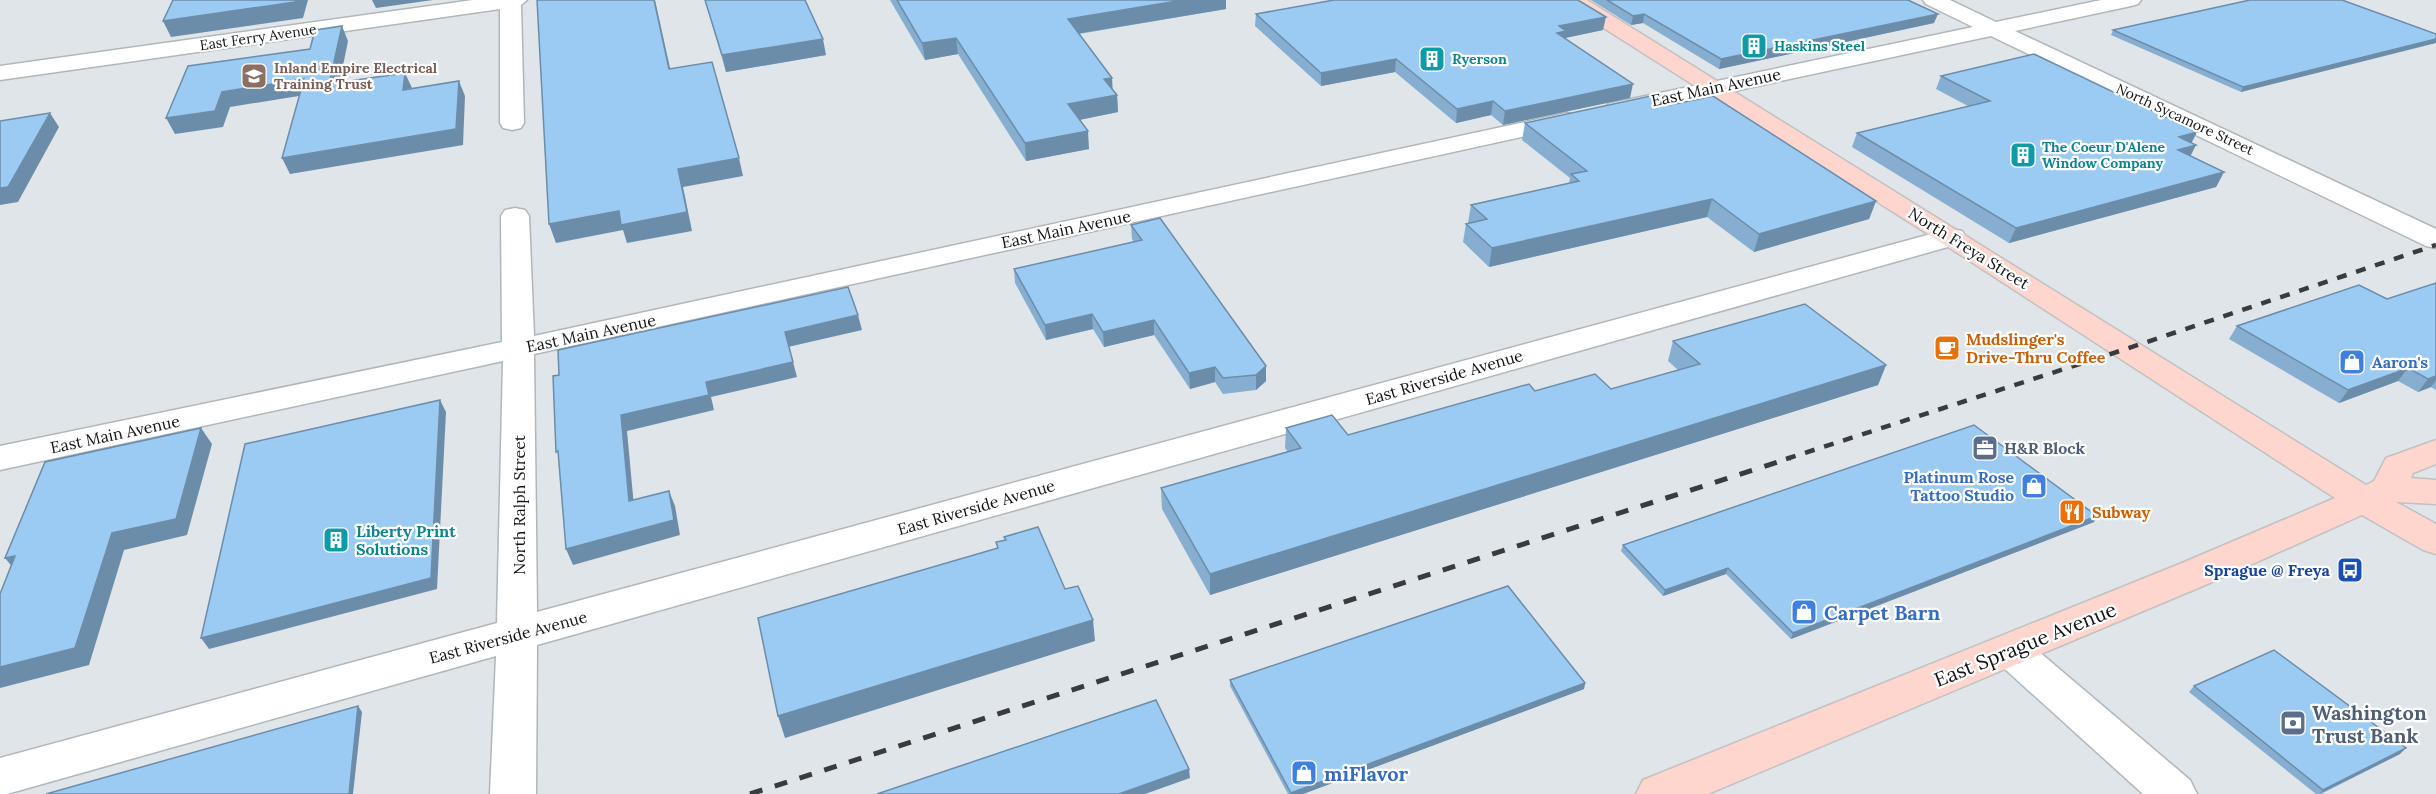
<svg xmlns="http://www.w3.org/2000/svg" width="2436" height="794" viewBox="0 0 2436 794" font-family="Lora,serif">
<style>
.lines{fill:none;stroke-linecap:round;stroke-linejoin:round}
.minor-casing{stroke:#b1b6ba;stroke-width:3}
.major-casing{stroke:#c1c1c2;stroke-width:3}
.minor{fill:#fff;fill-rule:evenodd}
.major{fill:#fed6cd;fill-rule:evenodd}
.rail-far1{stroke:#393c3e;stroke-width:4.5;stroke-dasharray:10 10;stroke-linecap:butt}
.rail{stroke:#393c3e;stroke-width:5;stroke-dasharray:13 13;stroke-linecap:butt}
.wall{fill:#85aed0}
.shaded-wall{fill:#6c8da9}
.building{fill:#9bcaf2;stroke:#6c8da9;stroke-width:1.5}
.labels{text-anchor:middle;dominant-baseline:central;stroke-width:4.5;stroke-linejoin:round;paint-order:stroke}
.far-street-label{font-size:14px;fill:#101214;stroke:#fff}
.far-culture-label{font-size:14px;font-weight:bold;fill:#0d838f;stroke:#fff;text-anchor:start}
.far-education-label{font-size:14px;font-weight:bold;fill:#785e54;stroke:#fff;text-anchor:start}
.street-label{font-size:16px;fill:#101214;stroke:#fff}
.food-label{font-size:16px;font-weight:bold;fill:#c56008;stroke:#fff;text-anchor:start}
.shop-label{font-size:16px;font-weight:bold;fill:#366cbe;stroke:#fff;text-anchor:start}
.service-label{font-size:16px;font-weight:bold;fill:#4e5e75;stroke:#fff;text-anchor:start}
.culture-label{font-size:16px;font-weight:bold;fill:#0d838f;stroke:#fff;text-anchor:start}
.transit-label{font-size:16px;font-weight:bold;fill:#164399;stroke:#fff;text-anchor:end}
.near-shop-label{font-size:20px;font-weight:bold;fill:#366cbe;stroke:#fff;text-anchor:start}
.near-street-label{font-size:20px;fill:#101214;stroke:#fff}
.near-service-label{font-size:20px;font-weight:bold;fill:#4e5e75;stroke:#fff;text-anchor:start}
</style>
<rect width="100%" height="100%" fill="#e0e5ea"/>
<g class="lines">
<g class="minor-casing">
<g id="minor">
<path d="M473 0H527L521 5 524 123 521 128 512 130 503 128 500 123V9L0 80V66Z"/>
<path d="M1923 0H1950L1996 22 2101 0H2141L2138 4 2131 6 2015 31 2436 229V248L2426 246 1991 36 1617 116 1608 114 1605 109 1608 104 1617 102 1973 27 1926 4Z"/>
<path d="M1567 113 1576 115 1579 120 1576 125 534 354 537 612 1942 231 1952 229 1962 231 1966 237 1962 243 537 645 536 794H490L496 656 7 794H0V758L497 623 503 361 0 470V446L502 342 501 216 505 210 515 208 525 210 529 216 534 336Z"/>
<path d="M2010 634 2024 639 2190 780 2197 794H2143L1996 661 1990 650 1996 639Z"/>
</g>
</g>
<g class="major-casing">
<path id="major" d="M1563 0H1587L2366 485 2374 481 2386 458 2436 440V464L2413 473 2411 478 2436 480V504L2396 502 2436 524V554L2423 550 2362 515 2210 583 1708 794H1636L1643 780 2182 563 2335 498 1942 243 1566 4Z"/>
</g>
<use href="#minor" class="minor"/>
<use href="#major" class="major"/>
<path class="rail-far1" d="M1786 459 2126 349 2436 245"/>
<path class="rail" d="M750 794 1790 458"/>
</g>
<g class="wall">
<path d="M705 0 826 55 726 72Z"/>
<path d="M890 0H1226V9L1079 34 1113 90 1117 95 1118 112 1079 120 1089 149 1026 161 958 54 925 60Z"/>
<path d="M1591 0H1908L1934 23 1719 69 1643 23 1631 25Z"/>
<path d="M1256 14 1603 30 1565 38V39L1630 98 1503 125 1491 115 1456 123 1395 72 1321 86 1255 26Z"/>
<path d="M2113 30 2436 34 2241 92 2111 35Z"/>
<path d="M1941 76 2191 142 2190 156 2224 172 2216 187 2009 243 1852 147 1857 133 1968 106 1936 89Z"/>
<path d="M1670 105 1876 201 1869 219 1754 252 1707 217 1489 267 1463 242 1466 224 1468 223 1471 205 1569 183 1570 178 1522 140 1525 123Z"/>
<path d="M1131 225 1266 366V381L1256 390 1223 394 1215 382 1190 389 1154 335 1104 347 1093 329 1046 340 1015 283 1014 269 1134 242 1132 239Z"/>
<path d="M2436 283V390L2431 387 2418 392 2398 381 2339 403 2229 339 2237 326 2387 299Z"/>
<path d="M1673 341 1886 365 1878 385 1210 595 1162 509 1161 488 1288 452 1285 448 1286 428 1348 435 1535 391 1611 389 1678 370 1668 361Z"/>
<path d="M2094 522 1791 639 1726 574 1663 596 1621 551 1623 545Z"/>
<path d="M1230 680 1585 683 1584 689 1303 794H1288L1230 686Z"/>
<path d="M2194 686 2400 754 2321 794H2316L2189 692Z"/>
</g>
<g class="shaded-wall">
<path d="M296 0H308L303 18 171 37 163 21Z"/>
<path d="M372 0H433L376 8Z"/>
<path d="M654 0H655L674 86 669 69Z"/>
<path d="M1183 0H1226V9L1069 35 1068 19Z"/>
<path d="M1644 14 1643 23 1631 25 1633 16Z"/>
<path d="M1938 14 1934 23 1719 69 1721 59Z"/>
<path d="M1606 17 1603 30 1565 38 1564 44 1555 46 1559 26Z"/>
<path d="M342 26 348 41 336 100 329 84Z"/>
<path d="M956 38 958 54 925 60 922 43Z"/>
<path d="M823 39 826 55 726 72 722 55Z"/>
<path d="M2436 39V43L2241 92 2243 87Z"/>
<path d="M1396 59 1395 72 1321 86V73Z"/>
<path d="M405 73 412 88 403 90Z"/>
<path d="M1112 78 1113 95 1104 79Z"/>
<path d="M304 79 311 94 230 107 223 127 175 134 166 118 222 92Z"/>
<path d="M459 81 465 96 463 145 290 174 282 158Z"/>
<path d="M1633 84 1630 98 1503 125 1505 111Z"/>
<path d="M1117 95 1118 112 1069 122 1068 104Z"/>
<path d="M1493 101 1491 115 1456 123 1457 109Z"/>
<path d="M50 113 59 127 18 202 0 205V188Z"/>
<path d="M1088 131 1089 149 1026 161 1025 143Z"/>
<path d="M2197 132 2190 146 2179 137Z"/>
<path d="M2196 145 2189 159 2178 150Z"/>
<path d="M739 158 743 176 683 187 692 231 627 243 623 230 556 243 549 224 678 169Z"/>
<path d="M2224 172 2216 187 2009 243 2016 228Z"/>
<path d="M1712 199 1707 217 1489 267 1492 248Z"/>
<path d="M1876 201 1869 219 1754 252 1759 234Z"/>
<path d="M1092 314 1093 329 1046 340 1045 325Z"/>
<path d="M858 315 862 330 788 347 785 332Z"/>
<path d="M1154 320V335L1104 347 1103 332Z"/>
<path d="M793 362 797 377 711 397 714 410 627 431 635 517 629 501 621 415 706 382Z"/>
<path d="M1886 365 1878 385 1210 595V574Z"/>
<path d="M1266 366V381L1256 390V375Z"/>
<path d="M1215 367V382L1190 389 1189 373Z"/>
<path d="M2408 368 2398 381 2339 403 2348 390Z"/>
<path d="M2436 376V380L2431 387 2418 392 2428 379Z"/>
<path d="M440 400 446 412 437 589 209 649 201 638Z"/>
<path d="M201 428 212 444 187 535 124 550 89 665 0 688V667Z"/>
<path d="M669 491 675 506 680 535 573 565 566 549Z"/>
<path d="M2097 516 2094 522 1791 639 1793 633Z"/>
<path d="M15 556 19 575 5 558Z"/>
<path d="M1728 568 1726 574 1663 596 1665 590Z"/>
<path d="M1093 620 1095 641 785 738 778 716Z"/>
<path d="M1585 683 1584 689 1303 794H1291V793Z"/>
<path d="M358 706 362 712 353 794H349Z"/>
<path d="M2406 748 2400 754 2319 794 2323 790Z"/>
<path d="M1189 769 1190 778 1145 794H1119Z"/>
</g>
<g class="building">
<path d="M173 0H296L295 2 163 21Z"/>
<path d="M537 0H654L669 69 712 62 739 158 678 169 687 212 621 225 619 211 549 224Z"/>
<path d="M705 0H805L823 39 722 55Z"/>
<path d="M897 0H1183L1068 19 1112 78 1104 79 1117 95 1068 104 1088 131 1025 143 956 38 922 43Z"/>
<path d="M1334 0H1578L1606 17 1559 26 1566 31 1557 33 1633 84 1505 111 1493 101 1457 109 1396 59 1321 73 1256 14Z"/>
<path d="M1607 0H1908L1938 14 1721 59 1644 14 1633 16Z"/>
<path d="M2250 0H2342L2436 34V39L2243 87 2113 30Z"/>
<path d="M342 26 329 84 405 73 403 90 459 81 456 129 282 158 304 79 222 92 215 111 166 118 188 66 310 49 315 30Z"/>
<path d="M2034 54 2197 132 2179 137 2196 145 2178 150 2224 172 2016 228 1857 133 1990 101 1941 76Z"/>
<path d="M1655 95 1670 105 1713 96 1876 201 1759 234 1712 199 1492 248 1466 224 1487 219 1471 205 1579 181 1571 174 1587 171 1525 123Z"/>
<path d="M50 113 8 187 0 188V121Z"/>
<path d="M1160 218 1266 366 1256 375 1223 378 1215 367 1189 373 1154 320 1103 332 1092 314 1045 325 1014 269 1142 240 1131 225Z"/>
<path d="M2436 283V376L2428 379 2408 368 2348 390 2237 326 2359 285 2387 299Z"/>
<path d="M848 287 858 315 785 332 793 362 706 382 709 395 621 415 629 501 669 491 674 520 566 549 558 451 556 452 553 376 559 375 558 350Z"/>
<path d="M1805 304 1886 365 1210 574 1161 488 1301 448 1286 428 1332 415 1348 435 1529 384 1535 391 1595 374 1611 389 1700 364 1673 341Z"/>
<path d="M440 400 431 578 201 638 245 444Z"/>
<path d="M1974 425 2097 516 1793 633 1728 568 1665 590 1623 545Z"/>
<path d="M201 428 176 519 112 533 75 648 0 667V594L15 556 5 558 45 462Z"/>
<path d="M1038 527 1065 589 1078 586 1093 620 778 716 758 618 998 548 996 542 1006 540 1004 537Z"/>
<path d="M1508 586 1585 683 1291 793 1230 680Z"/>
<path d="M2274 650 2406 748 2323 790 2194 686Z"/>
<path d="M1156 700 1189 769 1119 794H877Z"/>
<path d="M358 706 349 794H46Z"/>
</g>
<defs>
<g id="building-square" transform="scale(1.35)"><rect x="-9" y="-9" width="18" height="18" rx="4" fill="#0f9aa8" stroke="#fff"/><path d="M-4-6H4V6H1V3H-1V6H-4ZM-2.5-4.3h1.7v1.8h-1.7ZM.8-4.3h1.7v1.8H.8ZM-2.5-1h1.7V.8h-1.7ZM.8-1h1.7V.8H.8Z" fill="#fff"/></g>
<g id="school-square" transform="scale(1.35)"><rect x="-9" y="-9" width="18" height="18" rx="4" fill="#8d6e63" stroke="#fff"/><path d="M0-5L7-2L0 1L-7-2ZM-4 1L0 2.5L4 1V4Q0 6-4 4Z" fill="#fff"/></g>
<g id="cafe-square" transform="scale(1.35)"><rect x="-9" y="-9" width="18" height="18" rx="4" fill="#e8710a" stroke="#fff"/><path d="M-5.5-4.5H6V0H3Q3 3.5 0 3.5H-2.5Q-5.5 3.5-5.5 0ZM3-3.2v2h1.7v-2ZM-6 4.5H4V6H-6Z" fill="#fff"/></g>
<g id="shop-square" transform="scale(1.35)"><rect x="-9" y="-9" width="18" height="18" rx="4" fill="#3f7fe0" stroke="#fff"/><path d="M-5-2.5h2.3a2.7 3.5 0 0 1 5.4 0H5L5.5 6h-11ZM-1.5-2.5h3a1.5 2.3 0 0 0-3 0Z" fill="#fff"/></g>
<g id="office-square" transform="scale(1.35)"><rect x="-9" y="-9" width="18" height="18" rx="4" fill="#5c6f8a" stroke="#fff"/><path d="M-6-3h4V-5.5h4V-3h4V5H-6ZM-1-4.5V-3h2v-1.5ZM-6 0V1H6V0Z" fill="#fff"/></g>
<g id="restaurant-square" transform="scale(1.35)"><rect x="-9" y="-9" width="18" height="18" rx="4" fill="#e8710a" stroke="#fff"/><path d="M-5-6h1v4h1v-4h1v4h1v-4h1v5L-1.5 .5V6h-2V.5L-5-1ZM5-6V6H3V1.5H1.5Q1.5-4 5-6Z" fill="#fff"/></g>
<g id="bus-square" transform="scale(1.35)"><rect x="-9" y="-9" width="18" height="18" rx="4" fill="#1a4fb4" stroke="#fff"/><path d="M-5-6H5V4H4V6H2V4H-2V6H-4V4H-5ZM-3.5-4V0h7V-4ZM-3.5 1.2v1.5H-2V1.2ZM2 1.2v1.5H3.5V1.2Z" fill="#fff"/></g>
<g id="bank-square" transform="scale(1.35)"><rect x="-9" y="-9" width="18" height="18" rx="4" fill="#5c6f8a" stroke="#fff"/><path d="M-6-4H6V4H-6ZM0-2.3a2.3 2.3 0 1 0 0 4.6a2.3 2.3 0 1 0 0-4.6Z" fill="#fff"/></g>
</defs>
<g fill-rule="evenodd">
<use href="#building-square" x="1754" y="46"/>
<use href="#building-square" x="1432" y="59"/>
<use href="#school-square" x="254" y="76"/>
<use href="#building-square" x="2023" y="155"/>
<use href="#cafe-square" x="1947" y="348"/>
<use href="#shop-square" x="2352" y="362"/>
<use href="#office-square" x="1985" y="448"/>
<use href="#shop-square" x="2034" y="486"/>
<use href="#restaurant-square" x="2072" y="512"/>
<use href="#building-square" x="336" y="540"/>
<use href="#bus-square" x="2350" y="570"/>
<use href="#shop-square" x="1804" y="612"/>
<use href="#bank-square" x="2293" y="723"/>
<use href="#shop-square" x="1304" y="773"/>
</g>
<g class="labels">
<g class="far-street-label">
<text transform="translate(258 37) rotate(-8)">East Ferry Avenue</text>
<text transform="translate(2185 119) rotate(25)">North Sycamore Street</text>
</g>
<g class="far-culture-label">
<text x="1774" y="46">Haskins Steel</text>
<text x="1452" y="59">Ryerson</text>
<text x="2042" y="147">The Coeur D'Alene<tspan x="2042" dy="16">Window Company</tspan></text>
</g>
<g class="far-education-label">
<text x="274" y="68">Inland Empire Electrical<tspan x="274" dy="16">Training Trust</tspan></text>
</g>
<g class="street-label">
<text transform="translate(1716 87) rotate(-12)">East Main Avenue</text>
<text transform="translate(1066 229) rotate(-12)">East Main Avenue</text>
<text transform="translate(1969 248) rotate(32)">North Freya Street</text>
<text transform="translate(591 333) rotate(-12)">East Main Avenue</text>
<text transform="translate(1444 377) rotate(-16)">East Riverside Avenue</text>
<text transform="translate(115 434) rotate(-12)">East Main Avenue</text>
<text transform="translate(519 505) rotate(-90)">North Ralph Street</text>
<text transform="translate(976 507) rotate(-16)">East Riverside Avenue</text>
<text transform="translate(508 637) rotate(-15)">East Riverside Avenue</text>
</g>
<g class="food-label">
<text x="1966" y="339">Mudslinger's<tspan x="1966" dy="18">Drive-Thru Coffee</tspan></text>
<text x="2092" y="512">Subway</text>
</g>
<g class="shop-label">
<text x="2372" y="362">Aaron's</text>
<text x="2014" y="477" text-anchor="end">Platinum Rose<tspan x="2014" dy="18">Tattoo Studio</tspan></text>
</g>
<g class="service-label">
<text x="2004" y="448">H&amp;R Block</text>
</g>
<g class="culture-label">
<text x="356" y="531">Liberty Print<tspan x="356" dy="18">Solutions</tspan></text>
</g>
<g class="transit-label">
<text x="2330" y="570">Sprague @ Freya</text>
</g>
<g class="near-shop-label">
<text x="1824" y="612">Carpet Barn</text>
<text x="1324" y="773">miFlavor</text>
</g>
<g class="near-street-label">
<text transform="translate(2025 644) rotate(-22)">East Sprague Avenue</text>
</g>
<g class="near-service-label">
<text x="2312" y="712">Washington<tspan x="2312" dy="23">Trust Bank</tspan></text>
</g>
</g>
</svg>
